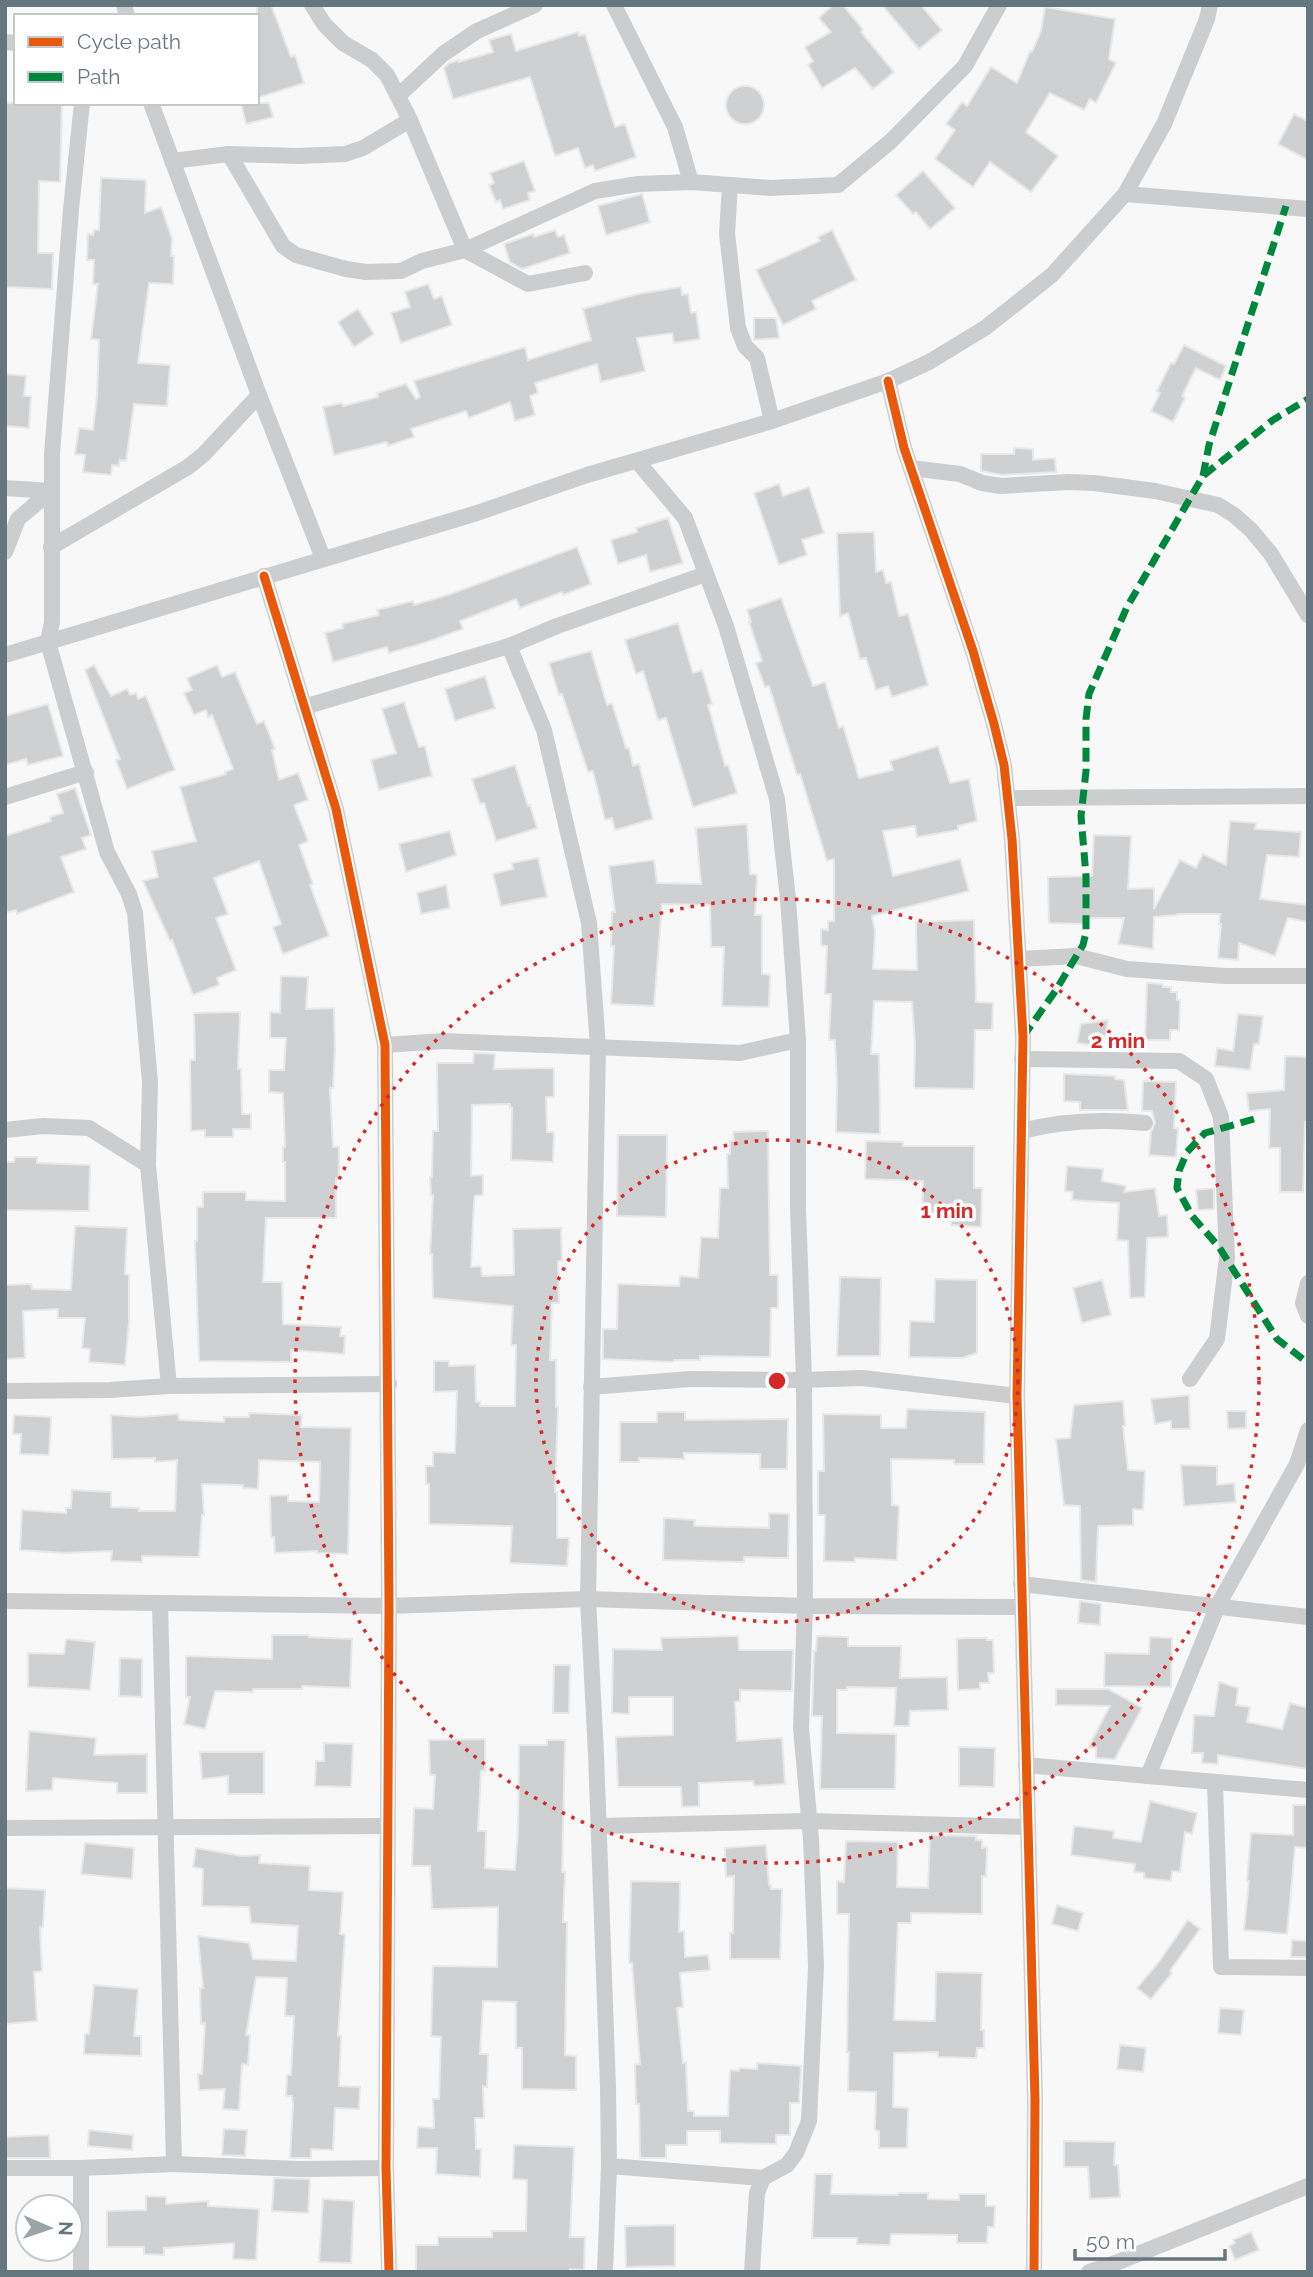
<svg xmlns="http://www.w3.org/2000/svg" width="1313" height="2277" viewBox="0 0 1313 2277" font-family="Raleway,sans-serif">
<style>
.building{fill:#cfd0d1;stroke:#e8e8e8;stroke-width:2}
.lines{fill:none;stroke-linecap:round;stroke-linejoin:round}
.street{stroke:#cbcdce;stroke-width:16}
.quiet{stroke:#00873e;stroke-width:7;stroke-dasharray:14 7;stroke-linecap:butt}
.cycleway-casing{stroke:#fff;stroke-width:13}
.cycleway{stroke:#e8590c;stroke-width:9}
.ring{fill:none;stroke:#d62828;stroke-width:3.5;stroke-dasharray:3.5 7}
.centre{fill:#d62828;stroke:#fff;stroke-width:3.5}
.ring-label{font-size:21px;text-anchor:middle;font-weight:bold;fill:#d62828;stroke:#fff;stroke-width:7;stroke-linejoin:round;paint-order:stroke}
</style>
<rect width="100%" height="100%" fill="#f8f8f8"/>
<g class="building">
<path d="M257 5H271L291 57 295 55 304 83 257 98Z"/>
<path d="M833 5H843L863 30 861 32 894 72 873 89 855 68 822 88 808 65 813 61 805 47 831 32 819 18Z"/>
<path d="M882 5H921L942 30 919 49Z"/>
<path d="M1045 7 1115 19 1109 59 1116 63 1096 103 1090 99 1084 110 1050 93 1026 132 1058 156 1031 192 990 162 973 187 935 159 955 130 946 124 962 102 967 106 991 67 1017 83 1030 51 1032 52 1041 31Z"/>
<path d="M578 32 579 36 585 34 615 127 625 124 636 157 595 171 593 165 585 168 578 148 555 156 530 77 453 99 444 68 449 63 459 60V62L493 52 489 40 511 34 516 51Z"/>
<circle cx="745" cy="105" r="19"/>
<path d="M5 103H62L60 182 39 181 38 253H53L52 289 5 287Z"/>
<path d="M241 103H269L273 117 246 124Z"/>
<path d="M1294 114 1308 121V160L1278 144Z"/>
<path d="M524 161 535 191 528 193 530 200 503 209 500 200 496 202 489 185 494 183 490 173Z"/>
<path d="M923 171 955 208 930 229 916 212 913 214 896 195Z"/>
<path d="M101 178 146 180 145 213 161 207 172 238 171 256H174L173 284 149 283 138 363 170 365 167 406 134 404 126 461 120 460 119 466 112 465 111 475 83 472 85 455 75 454 79 428 93 430 97 396 99 340 91 339 98 284H93L94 260H87L88 234 93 235 94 230H99Z"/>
<path d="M642 194 650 222 606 235 598 206Z"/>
<path d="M555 230 558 237 564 235 570 253 522 269 510 262 504 244 533 234 534 237Z"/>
<path d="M832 230 856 280 812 301 816 309 783 325 756 270 820 241 818 237Z"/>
<path d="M428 284 434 299 442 296 452 325 401 343 391 313 410 307 405 292Z"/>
<path d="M681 287 682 295 688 294 691 313 696 312 700 339 674 343 672 333 637 338 645 371 601 382 597 364 535 383 538 393 530 396 535 415 515 421 510 402 469 418 466 411 411 429 414 437 388 446 387 442 334 455 323 407 342 403 343 406 378 397 377 393 406 384 416 399 420 397 414 381 525 347 528 360 591 340 583 309 638 294Z"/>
<path d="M358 309 374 334 354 347 338 322Z"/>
<path d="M754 318H776L779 338 754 340Z"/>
<path d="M1184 345 1226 366 1220 380 1196 368 1182 396 1185 398 1173 422 1151 411 1160 393 1157 391 1171 363 1174 364Z"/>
<path d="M5 374 26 376 24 396H31L29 428 5 426Z"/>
<path d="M1014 448 1033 449V460L1055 458 1056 472 1002 475 981 471V454H1014Z"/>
<path d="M779 484 783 496 809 487 824 533 802 540 807 555 779 565 754 493Z"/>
<path d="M668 518 683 563 650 572 646 555 618 564 611 540 637 532 636 528Z"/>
<path d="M874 532 876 572 883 570 886 583 891 582 899 616 908 614 928 685 892 697 888 686 876 690 866 658 860 659 848 613 840 616 837 533Z"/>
<path d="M577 547 591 584 563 595 562 592 520 608 516 599 460 621 463 629 424 643 389 653 387 647 333 662 325 633 343 628 342 624 379 615 377 610 413 601 414 605 451 594Z"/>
<path d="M781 598 813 686 825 682 839 728 843 726 859 778 893 770 890 761 938 746 950 783 969 779 977 821 958 826V830L917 837 915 826 883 831 893 876 960 859 969 891 872 916 875 931 873 969 917 970 916 922 974 920 976 1002 993 1003 992 1030H975L974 1089 914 1088 915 1044 912 1002 874 1001 871 1054H879L880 1134 836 1132 837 1085 835 1040H829L831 994H825L827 946 821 945V929L828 930V921H834V859L827 861 800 774 797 775 769 686 765 687 756 663 762 661 749 622H751L747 610Z"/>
<path d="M678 623 693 673 702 670 712 704 708 705 725 766 728 765 737 793 693 807 666 718 658 720 643 671 636 674 625 640Z"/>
<path d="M591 651 607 705 612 703 626 748H629L633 766 639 764 653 819 615 830 612 818 605 820 593 771 588 772 562 694 559 695 549 663Z"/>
<path d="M94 665 111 696 127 689 130 695 136 693 138 699 146 696 175 770 127 789 116 760 120 759 85 670Z"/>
<path d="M217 665 222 677 235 672 257 724 264 721 275 749 272 750 279 780 298 773 308 800 294 805 308 841 299 845 313 884 310 885 329 936 283 954 273 927 281 924 259 861 214 878 228 914 216 918 236 970 217 978 219 985 193 995 172 940 170 941 143 881 158 877 152 851 196 841 180 787 226 774 225 772 233 769 212 715 208 717 206 710 194 715 184 693 192 690 187 678Z"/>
<path d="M485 676 495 708 455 721 445 689Z"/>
<path d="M404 702 419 747 425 746 432 776 379 790 371 760 396 753 382 709Z"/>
<path d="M48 704 63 756 28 765 26 759 5 765V716Z"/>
<path d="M515 765 528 806 530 805 537 828 496 841 484 803 480 804 472 779Z"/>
<path d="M75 788 91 835 82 838 86 849 61 857 74 892 17 914 16 910 5 913V836L51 821 50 817 63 813 57 794Z"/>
<path d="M1230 821 1256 823 1255 829 1301 832 1299 857 1267 855 1260 899 1308 905V922L1288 918 1275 956 1239 943 1238 960 1218 958 1221 924H1219L1220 914H1177V915L1154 917 1153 949 1118 944 1124 918H1085V924L1049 923 1048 877 1092 876 1094 835 1131 836 1128 889 1154 888V909L1180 860 1196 868 1203 854 1226 865Z"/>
<path d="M747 824 750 874 757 875 755 915H762V974L770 975 769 1007 722 1006 724 947H711L710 905 662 904 654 1006 611 1004 614 946H611L612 912H615L609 866 654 860 657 883 701 884 696 828Z"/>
<path d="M450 831 456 855 406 872 399 844Z"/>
<path d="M538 858 547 897 501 906 493 874 513 869 512 863Z"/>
<path d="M446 885 450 908 421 914 417 893Z"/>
<path d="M281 976 308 977 306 1009 334 1008 335 1050 333 1088H330L333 1147H339V1178H336V1218H266L263 1282H282L283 1324 341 1327 340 1336H345L344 1354 291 1350V1362L199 1361 195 1241H197V1207H203V1192H246V1200L285 1201V1162H283V1147H285L283 1093 269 1092V1070H284L286 1038H270V1012L280 1013Z"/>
<path d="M1147 983 1163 984V987H1171V992H1177V1000H1180L1179 1030H1170V1040H1145Z"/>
<path d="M240 1012 238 1069H241L242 1114H251V1129H233V1137H205V1130L191 1131 190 1060H195L194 1013Z"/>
<path d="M1238 1014 1263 1016 1259 1044H1254L1250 1070 1215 1066 1217 1048 1233 1051Z"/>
<path d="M1108 1020 1104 1047 1077 1043 1081 1024Z"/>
<path d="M474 1053 495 1054 494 1069 554 1068V1097H546L547 1132H554L553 1162 511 1160 512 1108H510V1104L472 1105 471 1176 483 1175V1195L475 1196 474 1202 471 1267 481 1266 482 1276 514 1275 513 1229 561 1228 562 1261H558L559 1303H552L550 1360H556V1407H558L555 1492H557V1538H569L567 1566 510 1563 512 1526 429 1524V1484H426V1466H433V1452L455 1453 457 1391 434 1392V1361H449V1366L475 1365 476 1402H480V1406H515L516 1345H511L513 1306 433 1298 432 1254H430L433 1195H431L430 1177H432L433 1131H438L437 1063H473Z"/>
<path d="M1285 1056 1308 1057V1122H1305L1303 1192H1280V1148H1269L1270 1109 1249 1111 1247 1093 1284 1090Z"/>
<path d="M1064 1074 1115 1076V1079L1124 1080 1128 1110H1080V1102L1064 1101Z"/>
<path d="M1143 1081 1176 1082 1174 1128H1178L1176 1157 1149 1155 1151 1132 1155 1123 1152 1111H1142Z"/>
<path d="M768 1131 770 1275H778V1308H771L770 1357 700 1356V1360H674L673 1362 603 1359V1329H617L618 1284 679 1286 680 1276 698 1278 701 1237 718 1238 720 1188H728L727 1154H730V1141H734L733 1132Z"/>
<path d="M618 1135H667L666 1217 617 1216Z"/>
<path d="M866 1141 903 1142V1146H974V1188H982L981 1227 951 1225V1221L922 1220 923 1181 865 1179Z"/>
<path d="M15 1157H37V1163L90 1165 89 1211 5 1210V1162H14Z"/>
<path d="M1067 1166 1103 1169 1102 1181 1126 1186 1124 1192 1155 1188 1159 1216 1167 1215 1168 1237 1147 1238 1145 1297 1130 1298 1128 1241 1117 1240 1119 1203 1072 1200 1073 1192 1065 1191Z"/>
<path d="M1214 1188V1209L1198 1210 1196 1190Z"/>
<path d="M75 1226 127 1228 125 1274 129 1275V1321L125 1365 89 1362 90 1349 82 1348 85 1318H58V1309L23 1311 25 1358 5 1359V1285L31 1284 32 1289 71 1290Z"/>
<path d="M840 1277 881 1278 880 1356H837Z"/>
<path d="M935 1279 977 1280V1353L962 1358 909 1357 910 1321 934 1322Z"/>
<path d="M1102 1280 1111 1315 1082 1323 1073 1288Z"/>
<path d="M1189 1395 1190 1429H1171V1421L1155 1424 1151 1399Z"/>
<path d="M1123 1401 1125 1426H1123L1128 1470 1145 1471 1143 1510 1133 1509V1525L1098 1526 1096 1582 1081 1580 1080 1506 1064 1505 1056 1439 1070 1438 1074 1405Z"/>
<path d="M907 1409 985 1412 984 1464H954V1460L891 1459 892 1505 899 1506 897 1560 855 1558V1562L824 1561 825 1515H818V1471H824L823 1414 881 1415V1428H906Z"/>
<path d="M1227 1411H1246V1428L1228 1429Z"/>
<path d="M657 1412H685V1420L788 1419 787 1469H760V1454L684 1453V1459L639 1458V1462H620V1422H657Z"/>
<path d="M249 1413 302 1415 301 1427 351 1428 348 1554 317 1553V1551L275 1553 274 1537H271L270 1496 288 1495V1501L319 1502 320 1462 259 1460 258 1489 243 1488V1485L202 1484 204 1515H202L199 1557 142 1556V1562L111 1561 112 1551 64 1553 20 1550 22 1510 66 1513V1508H71L72 1490 111 1492V1507L139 1508V1511H175L177 1460 155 1462V1458L112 1459 111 1415 140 1417 178 1414 179 1420 224 1422V1417H249Z"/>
<path d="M14 1415 51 1417 49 1455 20 1454 21 1434H13Z"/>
<path d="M1181 1465 1217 1466V1485L1234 1483 1236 1502 1184 1506Z"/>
<path d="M769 1513 789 1514 788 1558 744 1557V1562L663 1560 664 1518 695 1520 694 1526 769 1528Z"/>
<path d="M1080 1601 1101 1604 1100 1625 1078 1623Z"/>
<path d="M272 1635H309V1637L352 1639 350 1688 302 1686V1689H253V1692L215 1691 205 1729 184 1724 190 1697H186V1656L272 1659Z"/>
<path d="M738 1636 739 1650H793L792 1691 740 1690V1701L735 1702 737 1741 782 1738 785 1784 754 1786 753 1781 699 1783V1806L682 1807 681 1787H618L616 1737 673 1735V1697H629V1714L612 1713 613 1649 662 1650 661 1638Z"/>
<path d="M817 1636 848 1637V1646H901L900 1678 947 1677 948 1710 910 1711 909 1726H894L896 1688 847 1687V1690H837V1733L896 1734 895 1789H820L822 1716H812L814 1651H816Z"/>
<path d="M1150 1637 1172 1638 1171 1687 1104 1686 1105 1653 1149 1654Z"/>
<path d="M967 1638H987V1640H993L994 1673H988L989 1683H980V1689L958 1690 957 1639Z"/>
<path d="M66 1639 95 1642 90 1690 28 1687V1653L64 1654Z"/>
<path d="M120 1658 142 1659V1697L119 1696Z"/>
<path d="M554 1665H570L569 1713H553Z"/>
<path d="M1219 1682 1238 1688 1236 1705 1250 1707 1247 1722 1282 1729 1290 1703 1308 1708V1769L1218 1755V1764L1202 1763 1203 1753H1192L1194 1715 1214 1716Z"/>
<path d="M1056 1689H1108L1142 1708 1115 1759 1096 1758V1748H1088L1110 1706 1056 1705Z"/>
<path d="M29 1731 96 1738 94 1755 147 1754V1793H117V1783L53 1778 52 1790 26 1791Z"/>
<path d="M485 1739V1771H481L478 1831H486L485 1868 515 1870 518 1832 519 1745H547V1740H565L562 1872H565L563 1922H567L565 2055 576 2056V2090L522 2089V2048H516V2002L483 2001 480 2054H488L487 2087 483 2086 484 2118H475L476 2149H481L480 2177 436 2174 437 2148H417L418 2127 434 2128 433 2099H439L441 2037 431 2036 433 1966 497 1967 498 1907 432 1909 430 1866H412L414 1808 433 1809 435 1775H430L429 1740Z"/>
<path d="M324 1743 353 1744 351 1787 315 1786 316 1761H324Z"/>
<path d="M959 1747 995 1748 994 1787 959 1786Z"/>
<path d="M200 1752H264V1794H228V1776L202 1779Z"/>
<path d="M1150 1801 1197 1813 1192 1834 1185 1832 1180 1872 1172 1871 1171 1881 1144 1878V1873L1134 1872 1135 1864 1071 1855 1074 1826 1114 1831 1113 1838 1141 1842Z"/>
<path d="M1293 1805H1308V1848L1295 1847 1287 1934 1244 1930 1249 1881H1247L1251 1833 1293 1835Z"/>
<path d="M930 1835 976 1836V1840H982V1848L987 1847 986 1876H982V1914L911 1913V1923H898L894 2020 935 2021 936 1972 982 1973 981 2030H984V2048H977L976 2058 938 2057V2052L894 2053 893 2107 908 2108 907 2148H879V2131L875 2130 876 2092 848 2091 849 2052H847L849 1914H837V1881L844 1882 846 1841 898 1842 897 1887 928 1888Z"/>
<path d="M85 1843 134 1848 132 1879 81 1874Z"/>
<path d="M766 1845 769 1885H771V1889H782L780 1959H730V1933H733L734 1876 726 1877 725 1848Z"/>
<path d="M196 1848 242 1856 260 1855 259 1863 310 1866 309 1890 343 1892 340 1934 345 1935 338 2036H341L339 2086 360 2087 359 2109 335 2108 333 2150 311 2149V2158H290L293 2105 292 2096H286L287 2075H291L294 2016H285L287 1978 256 1977 246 2035H250L248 2065 242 2064 239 2110 223 2109 225 2089 199 2090 198 2074H202L205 2023 201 2024 200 1988H203L198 1936 249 1943 253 1959 296 1961 298 1926 251 1923 249 1907 202 1906 203 1869 193 1867Z"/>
<path d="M631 1881 680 1882 679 1932 684 1931 685 1957 708 1955 710 1970 680 1973 683 2007 677 2008 683 2063 686 2062 688 2111H694V2116H728L730 2070 739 2071V2068L757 2069V2063L801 2066 799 2103H790V2135H776V2144L720 2143V2131H687V2145H666V2158H640L639 2104H636L635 2064H640L632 1963H629Z"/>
<path d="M5 1888 45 1890 43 1927H40L42 1971 34 1972 37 2021 5 2024Z"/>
<path d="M1057 1905 1083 1913 1078 1931 1052 1924Z"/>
<path d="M1188 1920 1200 1929 1170 1971 1172 1973 1151 1999 1137 1988 1159 1962Z"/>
<path d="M1292 1940 1308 1941V1957H1291Z"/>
<path d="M94 1985 138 1989 134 2036H141V2056L84 2054 85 2034H89Z"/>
<path d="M1220 2008 1244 2010 1241 2035 1218 2033Z"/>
<path d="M1120 2045 1146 2048 1143 2072 1117 2069Z"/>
<path d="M224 2129 247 2130 245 2156 222 2155Z"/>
<path d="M89 2130 133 2135 132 2150 88 2146Z"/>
<path d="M49 2135 50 2158H5V2137Z"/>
<path d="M1064 2141 1115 2142 1114 2165H1118L1120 2197 1090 2199 1088 2167H1064Z"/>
<path d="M514 2145 574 2147 570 2237H585L584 2270 570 2269V2272H416V2245H438V2237H492V2231H526L527 2180 513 2179Z"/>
<path d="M815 2174H832L831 2194 898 2195V2193H928V2199L959 2200V2194H986V2206H995L994 2227H988L987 2243H957V2235L891 2234 890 2245 857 2244V2238H812Z"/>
<path d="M274 2178 310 2179 308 2213 272 2211Z"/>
<path d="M146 2196 166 2197V2204L208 2201V2206L259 2209 256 2260 233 2259 234 2243 164 2248V2255L144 2254V2247H107V2211L146 2210Z"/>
<path d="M323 2199 354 2201 351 2263 319 2262Z"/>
<path d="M675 2225V2266L626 2267 625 2226Z"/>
<path d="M1251 2232 1259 2250 1235 2260 1229 2246 1235 2243 1233 2240Z"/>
</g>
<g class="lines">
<g class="street">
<path d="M124 5 127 16"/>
<path d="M312 5 324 24 343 43 372 60 387 75 410 120 465 250 528 284 585 273"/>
<path d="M614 5 675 127 691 182"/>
<path d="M5 42 16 43"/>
<path d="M398 96 443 54 477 31 535 5"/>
<path d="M82 103 71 209 52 454V622L48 642 107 852 129 894 135 913 150 1082 148 1165 169 1386"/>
<path d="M151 103 259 395 323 558"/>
<path d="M229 154 283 246 296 255 346 269 366 272 401 271 422 261 465 250 595 191 638 184 691 182 770 188 838 185 891 141 965 66 999 5"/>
<path d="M172 161 229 154 299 156 345 154 363 148 410 120"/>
<path d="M730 185 727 234 738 328 745 346 757 358 772 421"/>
<path d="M1125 194 1308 209"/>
<path d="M888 381 904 448 973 651 994 724 1004 765 1012 839 1023 1037 1017 1396 1035 2100 1034 2272"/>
<path d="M911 468 960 474 982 483 1001 486 1068 482 1094 483 1155 491 1218 505 1234 515 1251 530 1271 554 1308 615"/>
<path d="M5 488 51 491"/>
<path d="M51 547 188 467 204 454 259 395"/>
<path d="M5 552 18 519 51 491"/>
<path d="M264 576 336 809 385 1045 389 1606 386 2168 389 2272"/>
<path d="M509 646 544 730 589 923 598 1047 588 1599 596 1754 608 2087 609 2166 605 2272"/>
<path d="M5 655 477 513 587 475 772 421 888 381 929 362 985 328 1052 275 1125 194 1164 124 1207 19 1210 5"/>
<path d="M304 707 509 646 557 626 706 574"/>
<path d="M5 797 86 772"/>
<path d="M1009 798 1308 796"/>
<path d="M1019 959 1076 956 1127 969 1225 976H1308"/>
<path d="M385 1045 444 1041 740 1053 798 1040 788 899 777 799 726 626 685 518 637 461"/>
<path d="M1022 1059 1179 1061 1206 1079 1221 1117 1227 1258 1217 1339 1190 1379"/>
<path d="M5 1130 43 1126 89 1128 148 1165"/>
<path d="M1022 1131C1063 1120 1103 1119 1145 1123"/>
<path d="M1308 1283 1303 1303 1308 1316"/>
<path d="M591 1387 690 1379 804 1380 862 1378 1017 1396"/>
<path d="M5 1391 110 1390 169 1386 389 1384"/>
<path d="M1021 1584 1308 1617"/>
<path d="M5 1601 389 1606 588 1599 805 1606 1021 1607"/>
<path d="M160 1603 174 2164"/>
<path d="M1026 1765 1148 1776 1218 1605 1297 1464 1308 1430"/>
<path d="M1148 1776 1308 1790"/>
<path d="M1215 1783 1221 1967 1308 1968"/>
<path d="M599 1826 809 1821 1028 1827"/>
<path d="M5 1828 387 1826"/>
<path d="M609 2166 763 2178"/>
<path d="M5 2168H81L174 2164 300 2169 386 2168"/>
<path d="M81 2168V2272"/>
<path d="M752 2272 757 2193 763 2178 787 2165 796 2153 809 2121 816 1966 811 1839 801 1728 805 1606 804 1380 798 1207V1040"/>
<path d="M1089 2272 1118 2262 1308 2186"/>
</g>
<g class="quiet">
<path d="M1203 476 1209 445 1286 206"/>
<path d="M1023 1037 1056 990 1083 945 1086 932V876L1081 816 1086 771V719L1089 694 1127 607 1203 476 1273 420 1308 399"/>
<path d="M1254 1119 1205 1133 1187 1152 1179 1171 1177 1188 1192 1216 1219 1247 1277 1339 1308 1363"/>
</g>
<g class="cycleway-casing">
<g id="cycleway">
<path d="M888 381 904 448 973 651 994 724 1004 765 1012 839 1023 1037 1017 1396 1035 2100 1034 2272"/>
<path d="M264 576 336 809 385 1045 389 1606 386 2168 389 2272"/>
</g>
</g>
<use href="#cycleway" class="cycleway"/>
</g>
<g class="ring">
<circle cx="777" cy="1381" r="241"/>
<circle cx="777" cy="1381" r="482"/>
</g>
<circle cx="777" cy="1381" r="10" class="centre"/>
<g class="ring-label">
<text x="1118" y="1048">2 min</text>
<text x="947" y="1218">1 min</text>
</g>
<rect width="1313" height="2277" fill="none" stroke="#66767f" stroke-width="14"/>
<rect x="14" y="14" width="245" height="91" fill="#ffffff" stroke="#c2c8cc" stroke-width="2"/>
<rect x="28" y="37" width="35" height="10" fill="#e8590c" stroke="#c2c8cc" stroke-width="2"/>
<text x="77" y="49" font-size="21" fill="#66767f">Cycle path</text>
<rect x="28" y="72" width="35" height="10" fill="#00873e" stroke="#c2c8cc" stroke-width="2"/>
<text x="77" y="84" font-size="21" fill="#66767f">Path</text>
<g transform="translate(49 2228) rotate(92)"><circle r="33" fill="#ffffff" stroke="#c2c8cc" stroke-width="2"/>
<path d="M0-5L12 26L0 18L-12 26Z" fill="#99a4a9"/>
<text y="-10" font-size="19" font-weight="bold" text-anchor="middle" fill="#66767f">N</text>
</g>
<path d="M1075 2249v10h150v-10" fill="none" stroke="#66767f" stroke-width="3.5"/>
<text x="1086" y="2249" font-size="21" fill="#66767f" stroke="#ffffff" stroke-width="5" paint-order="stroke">50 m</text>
</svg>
